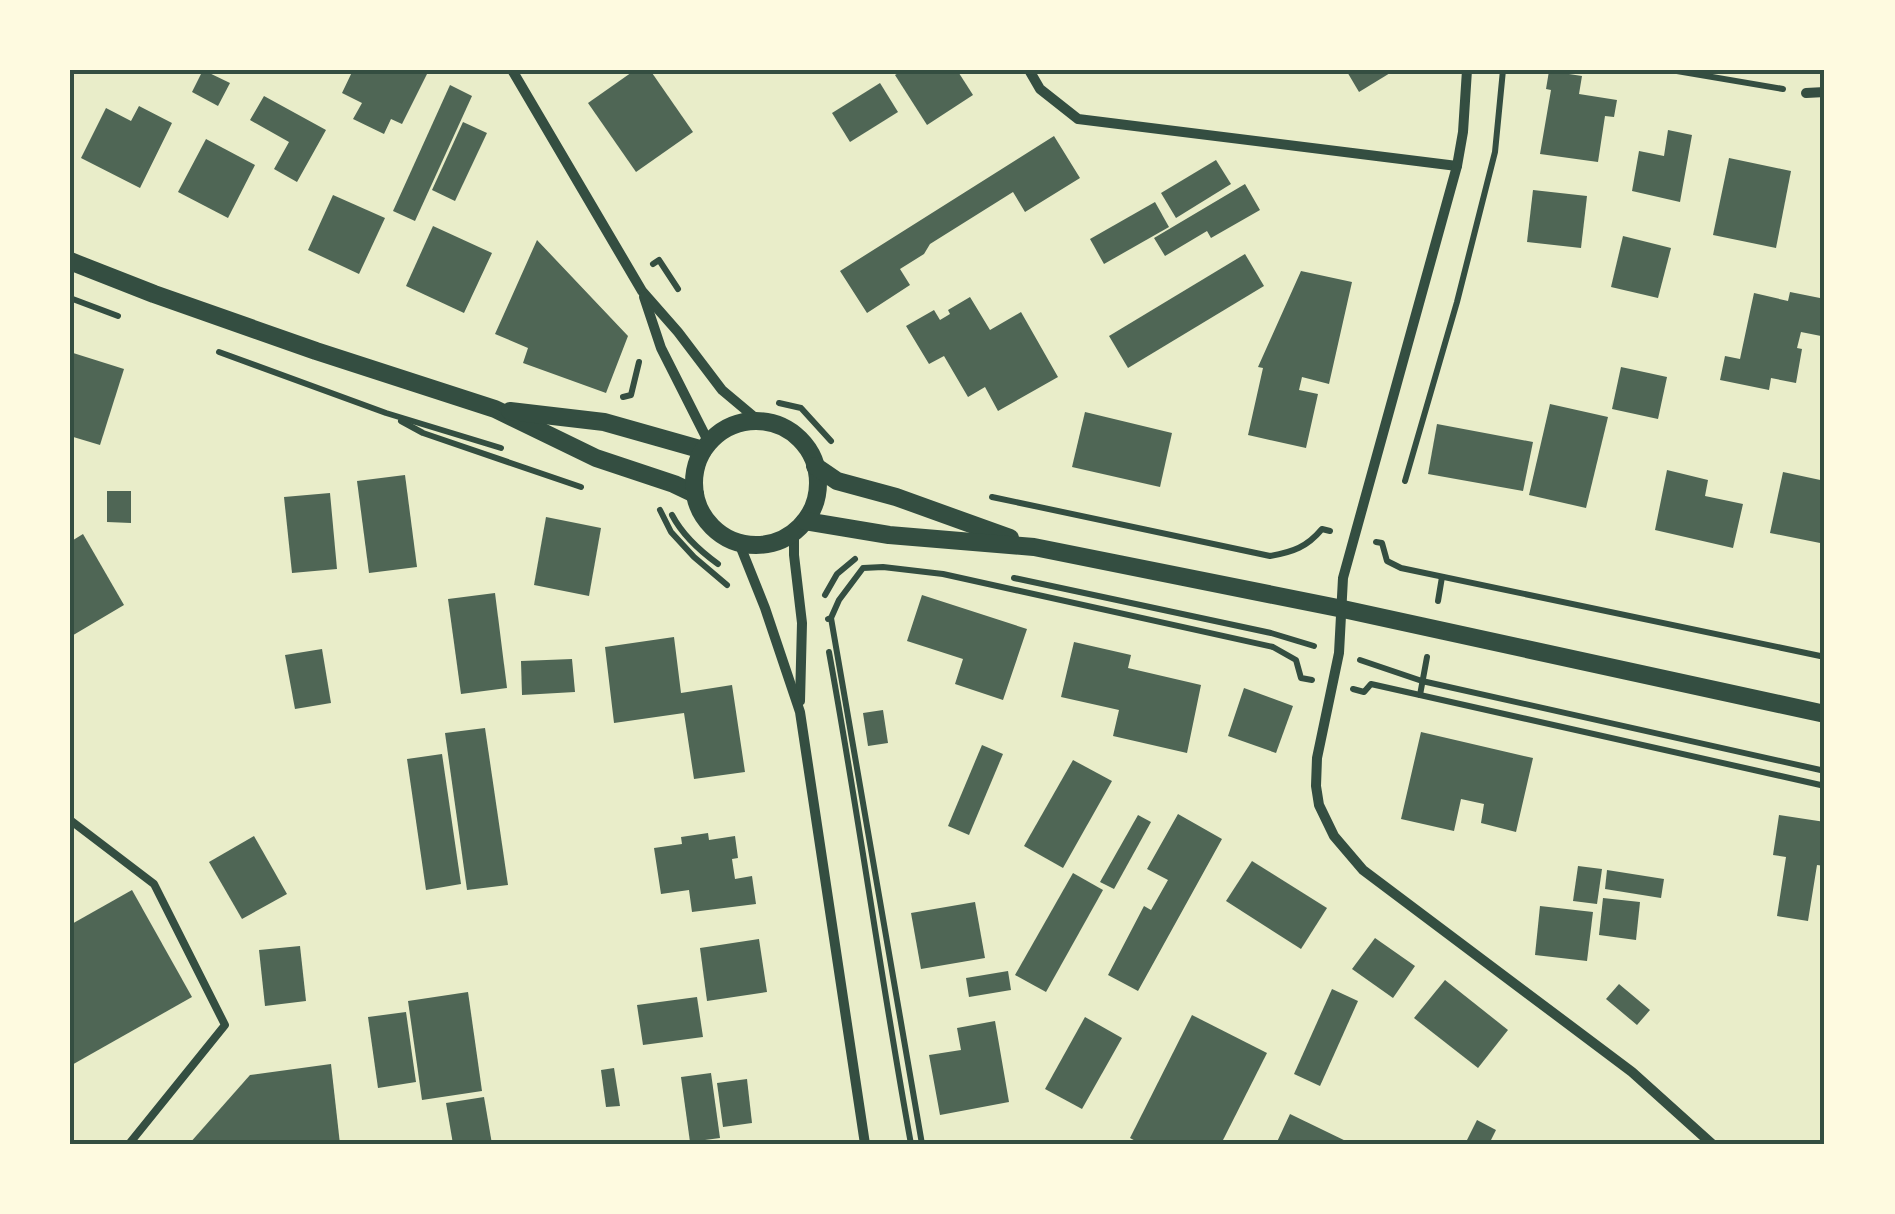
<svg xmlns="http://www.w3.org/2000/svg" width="1895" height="1214" viewBox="0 0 1895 1214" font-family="'Fira Sans',sans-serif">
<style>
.building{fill:#4f6655}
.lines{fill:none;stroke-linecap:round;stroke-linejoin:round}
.path{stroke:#344e41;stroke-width:6}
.service{stroke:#344e41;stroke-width:8}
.minor{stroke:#344e41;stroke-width:10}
.tertiary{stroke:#344e41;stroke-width:18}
.neatline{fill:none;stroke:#344e41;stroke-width:4}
</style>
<rect width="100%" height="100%" fill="#e9edc9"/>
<g class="building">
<path d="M203 70 230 83 218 106 192 92Z"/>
<path d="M353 70H429L402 124 391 119 384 134 353 119 362 103 342 93Z"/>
<path d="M635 70H650L693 132 636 172 588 103Z"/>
<path d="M903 70H957L973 95 927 125 895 75Z"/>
<path d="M1346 70H1395L1359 92Z"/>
<path d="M1549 71 1582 76 1579 94 1617 100 1614 117 1605 116 1598 162 1540 154 1551 90 1546 89Z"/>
<path d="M880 83 898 112 850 142 832 113Z"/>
<path d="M450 85 472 96 415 221 393 211Z"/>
<path d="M264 96 326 130 297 182 274 169 289 142 250 120Z"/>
<path d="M139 106 172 123 140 188 81 158 106 108 131 121Z"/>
<path d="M463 122 487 133 455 201 432 190Z"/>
<path d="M1668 130 1692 135 1680 202 1632 191 1639 151 1664 156Z"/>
<path d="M1054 136 1080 178 1025 212 1013 192 930 244 924 254 900 269 910 285 867 313 840 271Z"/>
<path d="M206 139 255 165 228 218 178 192Z"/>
<path d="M1729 158 1791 171 1776 248 1713 235Z"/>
<path d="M1216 160 1231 184 1176 218 1161 193Z"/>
<path d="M1245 184 1260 210 1211 238 1207 231 1165 256 1154 238Z"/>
<path d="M1533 190 1587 196 1581 248 1527 242Z"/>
<path d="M333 195 385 218 359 274 308 250Z"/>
<path d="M1155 202 1169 227 1104 264 1090 239Z"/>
<path d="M433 226 492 253 464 313 406 286Z"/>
<path d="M1623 236 1671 248 1658 298 1611 287Z"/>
<path d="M537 240 628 336 606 393 523 363 528 348 495 334Z"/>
<path d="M1245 254 1264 286 1128 368 1109 336Z"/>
<path d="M1301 271 1352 282 1329 384 1302 377 1299 390 1318 394 1306 448 1248 435 1263 368 1258 367Z"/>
<path d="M1790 292 1825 299V316L1821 336 1801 332 1797 348 1802 349 1796 383 1771 378 1769 390 1720 380 1725 356 1740 359 1754 293 1788 301Z"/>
<path d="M970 297 990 330 1021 312 1058 377 998 411 985 387 968 397 944 356 929 364 906 326 934 310 940 320 950 314 948 310Z"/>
<path d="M70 352 124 369 100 445 70 436Z"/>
<path d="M1621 367 1667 377 1658 419 1612 409Z"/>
<path d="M1550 404 1608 417 1586 508 1529 495Z"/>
<path d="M1085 412 1172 433 1160 487 1072 467Z"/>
<path d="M1437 424 1533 442 1523 491 1428 474Z"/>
<path d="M1667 470 1708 480 1705 496 1743 504 1733 548 1655 530Z"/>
<path d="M1783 472 1825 481V544L1770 533Z"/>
<path d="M405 475 417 567 369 573 357 481Z"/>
<path d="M107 491H131V523L107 522Z"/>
<path d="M330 493 337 569 292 573 284 497Z"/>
<path d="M546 517 601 528 589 596 534 585Z"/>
<path d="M83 534 124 605 70 637V542Z"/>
<path d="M495 593 507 688 461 694 448 599Z"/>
<path d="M922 595 1027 629 1003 700 955 684 963 659 907 641Z"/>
<path d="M674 637 681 693 732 685 745 772 694 779 684 713 614 723 605 647Z"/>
<path d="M1074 642 1131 655 1128 668 1201 685 1187 753 1113 736 1119 710 1061 697Z"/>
<path d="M322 649 331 703 295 709 285 655Z"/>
<path d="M572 659 575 692 522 695 521 661Z"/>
<path d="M1244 688 1293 706 1276 753 1228 736Z"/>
<path d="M883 710 888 743 868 746 863 713Z"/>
<path d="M485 728 508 885 467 890 445 733Z"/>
<path d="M1421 732 1533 758 1516 832 1481 823 1484 804 1461 799 1454 831 1401 819Z"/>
<path d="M982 745 1003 754 969 835 948 826Z"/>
<path d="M442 754 461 884 426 890 407 759Z"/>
<path d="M1073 760 1112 781 1063 868 1024 846Z"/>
<path d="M1178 814 1222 839 1138 991 1108 975 1144 906 1151 910 1168 880 1147 869Z"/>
<path d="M1138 815 1151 822 1114 889 1100 882Z"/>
<path d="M1779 815 1825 822V866L1817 865 1808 921 1777 916 1786 857 1773 855Z"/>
<path d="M708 833 709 840 735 836 738 858 732 859 735 879 752 876 756 904 692 912 689 890 661 894 654 848 682 844 681 837Z"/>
<path d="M254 836 287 894 242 919 209 862Z"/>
<path d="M1252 861 1327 908 1301 949 1226 901Z"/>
<path d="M1578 866 1602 869 1597 904 1573 901Z"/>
<path d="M1607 870 1664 879 1661 898 1605 889Z"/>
<path d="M1073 873 1103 890 1046 992 1015 975Z"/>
<path d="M132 890 192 997 70 1066V925Z"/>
<path d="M1603 898 1640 902 1636 940 1599 935Z"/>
<path d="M975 902 985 958 921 969 911 913Z"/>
<path d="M1540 906 1593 912 1587 961 1535 955Z"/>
<path d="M1375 938 1415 966 1393 998 1352 969Z"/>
<path d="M759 939 767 992 707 1001 700 948Z"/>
<path d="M300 946 306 1001 265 1006 259 950Z"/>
<path d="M1008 971 1011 990 969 997 966 978Z"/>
<path d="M1445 980 1508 1030 1478 1068 1414 1018Z"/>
<path d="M1619 984 1650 1010 1637 1025 1606 999Z"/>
<path d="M1332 989 1358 1001 1320 1086 1294 1074Z"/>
<path d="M468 992 482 1091 422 1100 408 1001Z"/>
<path d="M697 997 703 1037 643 1045 637 1005Z"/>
<path d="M406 1012 416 1082 378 1088 368 1017Z"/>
<path d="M1192 1015 1267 1053 1221 1144H1141L1130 1138Z"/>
<path d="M1085 1017 1122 1038 1082 1109 1045 1089Z"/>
<path d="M995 1021 1009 1102 940 1115 929 1055 961 1050 957 1028Z"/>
<path d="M331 1064 340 1144H189L250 1075Z"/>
<path d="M614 1068 620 1106 606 1107 601 1070Z"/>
<path d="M711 1073 720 1138 690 1142 681 1077Z"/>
<path d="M747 1079 752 1123 723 1127 717 1083Z"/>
<path d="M484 1097 492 1144H453L446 1103Z"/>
<path d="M1290 1114 1352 1144H1276Z"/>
<path d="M1477 1120 1496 1130 1489 1144H1465Z"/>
</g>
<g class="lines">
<g class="path">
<path d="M1671 70 1783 89"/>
<path d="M653 264 659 260 678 289"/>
<path d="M70 298 118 316"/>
<path d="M219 352 386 413 501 448"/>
<path d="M623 397 631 395 639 362"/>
<path d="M779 403 801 408 831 441"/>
<path d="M401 421 423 433 581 487"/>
<path d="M1405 481 1457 302 1495 152 1503 70"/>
<path d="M992 497 1270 556C1293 552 1307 547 1322 529L1330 531"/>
<path d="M660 510 671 532 694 557 727 585"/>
<path d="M672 515C683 536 700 551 718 564"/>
<path d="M1376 542 1382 543 1387 561 1401 568 1825 657"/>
<path d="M1014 578 1271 633 1314 646"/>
<path d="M825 595 837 574 855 559"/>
<path d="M1438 601 1442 577"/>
<path d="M831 618 922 1144"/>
<path d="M828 619 831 618 839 600 863 568 883 567 943 574 1273 647 1296 660 1301 678 1312 680"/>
<path d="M829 652C859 816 881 980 911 1144"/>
<path d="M1360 660 1422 681 1825 771"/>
<path d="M1353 689 1364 692 1371 684 1825 786"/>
<path d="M1420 695 1427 657"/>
</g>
<path class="service" d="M70 820 154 884 225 1025 129 1144"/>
<g class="minor">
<path d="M512 70 642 291 678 332 722 390 759 421"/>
<path d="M1029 70 1040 89 1078 119 1457 166"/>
<path d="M1467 70 1463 132 1457 166 1343 578 1339 653 1317 758 1316 786 1319 805 1334 836 1363 870 1632 1072 1712 1144"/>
<path d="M1806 93 1825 92"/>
<path d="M644 297 661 348 709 443"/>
<path d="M794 532V555L802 623 800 701"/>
<path d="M739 543 765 608 800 712 865 1144"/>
</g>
<g class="tertiary">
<path d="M70 261 154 294 316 351 495 409 596 458 674 484 695 494"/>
<path d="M510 411 604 422 703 450"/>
<circle cx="756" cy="483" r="62"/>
<path d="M815 466 837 481 896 497 1010 538"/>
<path d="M805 521 889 535 1034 547 1343 609 1825 714"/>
</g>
</g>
<rect width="1895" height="1214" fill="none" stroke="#fefae0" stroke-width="145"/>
<rect x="72" y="72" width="1750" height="1070" class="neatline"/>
</svg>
